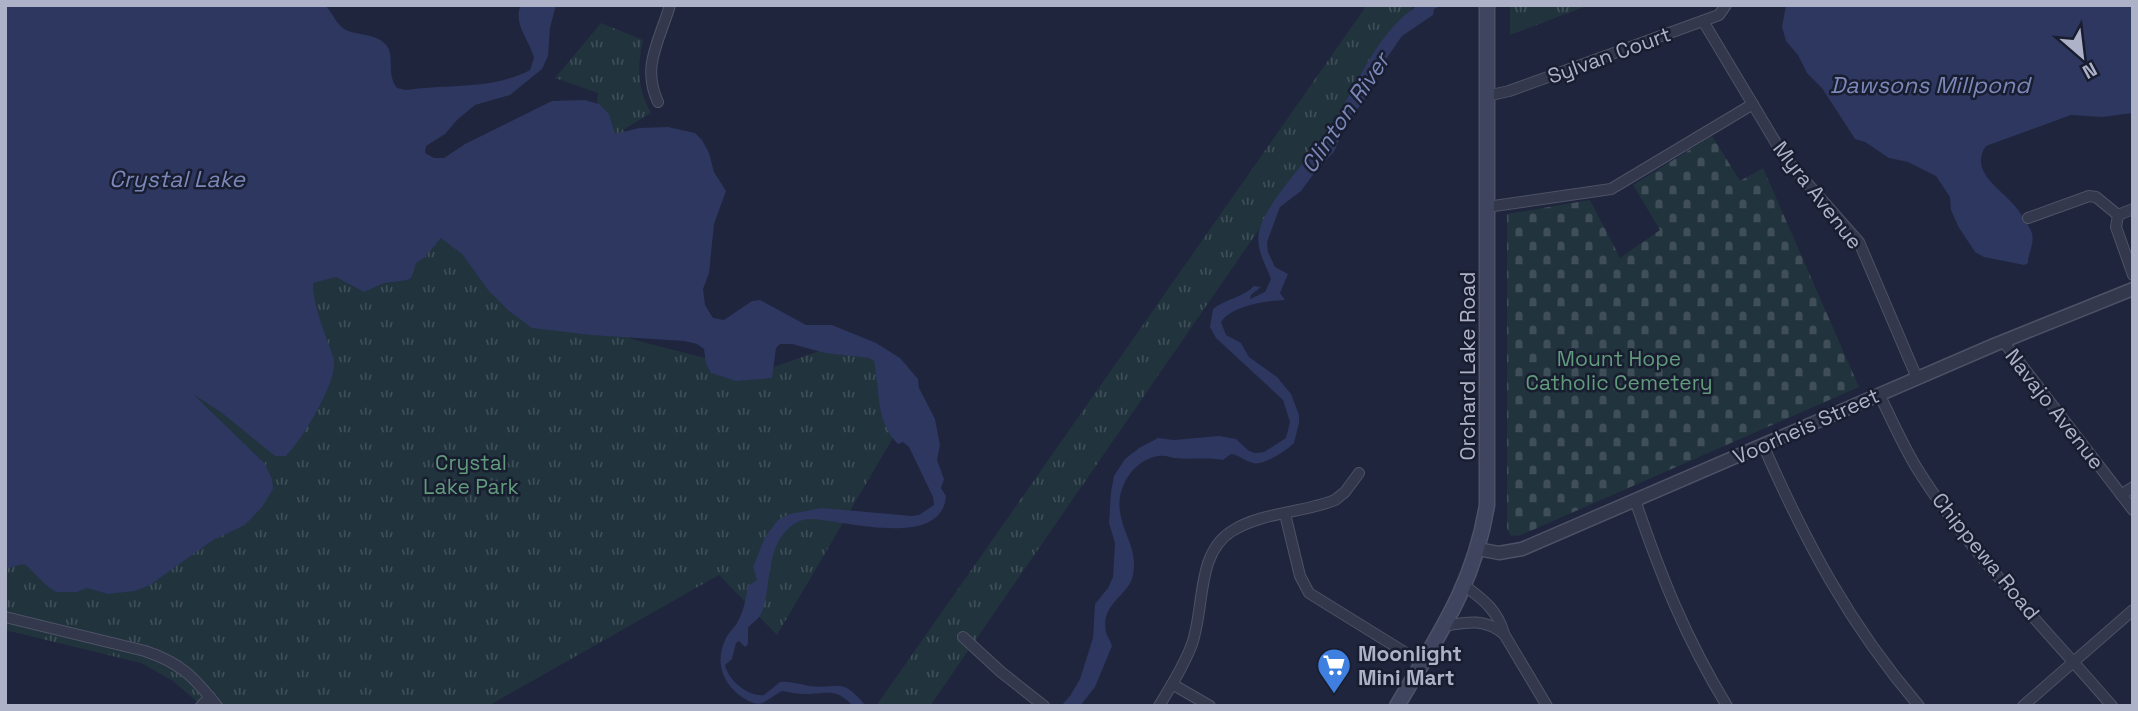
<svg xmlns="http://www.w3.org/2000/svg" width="2138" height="711" viewBox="0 0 2138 711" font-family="'Space Grotesk',sans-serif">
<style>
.cemetery{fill:url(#cemetery-stones)}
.park{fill:url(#park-tufts)}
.water{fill:#2d3760}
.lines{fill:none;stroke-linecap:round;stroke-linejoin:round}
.minor-casing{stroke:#4d5266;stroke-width:12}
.tertiary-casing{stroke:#4d5266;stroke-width:15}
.secondary-casing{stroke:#4d5266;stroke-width:17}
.minor{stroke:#33384c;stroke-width:10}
.tertiary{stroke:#33384c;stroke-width:12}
.secondary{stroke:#40455f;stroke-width:14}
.labels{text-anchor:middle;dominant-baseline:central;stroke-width:5;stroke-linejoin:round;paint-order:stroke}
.street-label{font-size:21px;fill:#adb2c8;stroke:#181d30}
.park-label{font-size:21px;fill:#629b7c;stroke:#181d30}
.poi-label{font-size:21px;font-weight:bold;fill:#adb2c8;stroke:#181d30;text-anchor:start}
.water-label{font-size:23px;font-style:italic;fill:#7a87b8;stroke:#181d30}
</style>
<defs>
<pattern id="cemetery-stones" width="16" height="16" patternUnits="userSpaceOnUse" patternTransform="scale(1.75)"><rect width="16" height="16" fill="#21333d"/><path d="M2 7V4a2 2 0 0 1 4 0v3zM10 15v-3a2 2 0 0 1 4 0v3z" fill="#3f4e58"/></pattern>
<pattern id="park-tufts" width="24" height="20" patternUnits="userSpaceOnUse" patternTransform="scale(1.75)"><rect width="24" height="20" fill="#21333d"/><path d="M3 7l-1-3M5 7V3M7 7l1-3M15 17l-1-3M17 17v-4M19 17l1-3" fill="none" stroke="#3f4e58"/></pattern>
</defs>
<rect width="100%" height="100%" fill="#1f253c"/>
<path class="cemetery" d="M1712 136 1740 181 1763 168 1859 387 1521 535 1511 536 1507 528V214L1590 200 1620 258 1660 230 1633 185Z"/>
<g class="park">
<path d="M1367 5H1414L930 706H876Z"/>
<path d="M1510 5H1589L1510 35Z"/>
<path d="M601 23 643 40C637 67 637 88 651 113L623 130 665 209 584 256 631 339 760 372 850 340 920 392 777 635 719 575 488 706H202L173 681 141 663 5 630V541L177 390 290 272 593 147 598 93 555 78Z"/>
</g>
<g class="water">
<path d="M5 5H325C333 13 336 25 346 30 359 36 377 33 387 46 395 57 386 74 397 88L406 90C446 84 493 90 530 70L534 58C530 41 512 23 521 5H556L550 28 548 56 542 69 510 95 475 105 457 120 445 134 426 146 425 153 434 158H444L465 144 552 101 585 100 599 104 609 114 615 134 639 128 668 127 695 133 702 140 709 153 714 172 726 191 714 224 709 273 703 289 705 305 713 318 724 320 752 301 760 300 806 325H832L876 343 900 358 918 379 919 388 935 419 940 445 937 460 944 479 941 488 946 496C942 550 843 520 811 519 803 518 792 524 787 530 766 550 771 589 762 612 759 620 752 622 748 628V644L745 647 739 641 736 643 732 659 725 665C728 680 748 697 764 695L780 682C790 681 799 684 809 686 840 690 840 675 866 706H853C835 687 828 694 805 694 797 694 789 692 782 691 762 702 762 711 739 695 720 680 715 658 727 636 730 631 735 627 737 623 744 611 746 598 748 586L757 580 753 567 765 537 778 520 790 514 822 508 912 516 919 515 934 505 933 497 909 447 903 442 898 444C875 422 880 389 874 361L869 358 825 353 792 344H780L776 348 772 378 736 381 711 373 706 364 704 349 697 344 684 341 591 335 532 328 509 311 488 290 463 255 441 238 424 258 416 263 411 278 408 280 384 283 364 292 336 277 313 283C313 303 321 322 327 340 329 347 333 354 334 361 337 383 302 440 286 456H275L222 413 193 394 265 464 272 479 273 489 262 507 245 525 213 540 150 585 135 591 108 594 87 588 77 592H56L46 585 26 565C19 562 13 570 5 567Z"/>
<path d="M1442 5 1434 9 1433 15 1402 36 1380 68 1362 104 1348 118 1334 152 1318 168 1301 191 1280 207 1267 242 1268 252 1275 267 1288 274 1280 293 1285 300C1267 301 1233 305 1221 322L1226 335 1241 343 1249 357 1277 377 1291 394 1299 415V423L1294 443C1286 451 1263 466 1253 463 1245 461 1239 455 1231 454L1223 460C1205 457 1191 460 1174 458 1169 457 1165 455 1158 456 1133 460 1116 488 1120 512 1123 534 1138 549 1133 575 1129 596 1100 603 1106 632 1107 637 1111 641 1112 646L1095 687 1080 706H1061L1070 696 1080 679 1093 638 1095 604 1108 588 1113 577 1115 543 1109 523 1111 492 1114 476 1125 459 1139 448 1158 438 1174 440 1219 436 1236 439 1249 451 1255 453 1264 452 1286 438 1290 422 1283 400 1216 338 1210 327 1213 309C1225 299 1244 297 1254 286L1261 287 1251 295 1250 299 1265 292 1271 279C1265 263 1254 246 1260 228 1267 204 1302 165 1318 145 1351 104 1371 35 1417 6Z"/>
<path d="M1786 5H2133V113L2102 117 2071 115 1986 146C1969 171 1999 187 2013 204 2019 210 2028 224 2031 231 2036 241 2028 253 2028 263L2024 265 1984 257 1975 252 1958 226 1951 210 1950 197 1936 176 1908 162 1889 158 1865 142 1855 139 1822 88 1807 73 1798 55 1786 41 1782 27Z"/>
</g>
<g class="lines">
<g class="minor-casing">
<g id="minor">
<path d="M1703 21 1785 158 1859 242 1917 378"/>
<path d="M1487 96 1509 91 1719 15 1726 5"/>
<path d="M658 102C641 66 660 40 670 5"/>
<path d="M1487 207 1611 189 1753 104"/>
<path d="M2118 215 2116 227 2133 275"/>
<path d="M2118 215 2133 209"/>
<path d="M2028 218 2089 196 2096 197 2118 215"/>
<path d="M2003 341 2133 510"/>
<path d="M1879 394C1892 420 1903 446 1918 470 1972 556 2046 629 2112 706"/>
<path d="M1763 445C1806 543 1849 624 1919 706"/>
<path d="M2121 495 2133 487"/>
<path d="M1635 500C1661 576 1685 637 1727 706"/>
<path d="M1285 514 1300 576 1309 593 1422 663"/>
<path d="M1465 586C1484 600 1498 611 1504 634L1547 706"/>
<path d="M5 617 145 651C181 663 194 677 217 706"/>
<path d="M1444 626C1467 622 1484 618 1504 634"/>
<path d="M963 637 1001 672 1044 706"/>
<path d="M1172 684 1210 706"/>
<path d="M201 706 210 697"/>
<path d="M1159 706C1171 686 1184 666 1192 644 1205 607 1196 553 1232 531 1262 512 1303 513 1335 500L1345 492 1359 473"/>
<path d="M2023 706 2133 610"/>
</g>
</g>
<g class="tertiary-casing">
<path id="tertiary" d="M1478 549 1499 553 1522 549 1994 345 2133 289"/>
</g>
<g class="secondary-casing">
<path id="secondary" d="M1397 706C1437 637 1474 586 1487 505V5"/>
</g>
<use href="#minor" class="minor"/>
<use href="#tertiary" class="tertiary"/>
<use href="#secondary" class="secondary"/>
</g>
<defs>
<g id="supermarket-pin" transform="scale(1.75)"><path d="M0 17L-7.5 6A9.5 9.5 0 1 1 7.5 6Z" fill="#3f7fe0" stroke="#181d30"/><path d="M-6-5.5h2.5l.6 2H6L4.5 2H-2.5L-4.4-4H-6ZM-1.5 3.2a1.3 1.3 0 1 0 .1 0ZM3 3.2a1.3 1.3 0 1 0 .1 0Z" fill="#fff"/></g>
</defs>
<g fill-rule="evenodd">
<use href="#supermarket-pin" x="1334" y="665"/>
</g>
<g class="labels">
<g class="street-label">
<text transform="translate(1609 55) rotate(-20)">Sylvan Court</text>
<text transform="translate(1818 195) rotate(52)">Myra Avenue</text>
<text transform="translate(1467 366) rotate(-90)">Orchard Lake Road</text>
<text transform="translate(2055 409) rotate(52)">Navajo Avenue</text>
<text transform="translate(1806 426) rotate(-24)">Voorheis Street</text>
<text transform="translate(1986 556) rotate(51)">Chippewa Road</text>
</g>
<g class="park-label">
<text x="1619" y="358">Mount Hope<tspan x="1619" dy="24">Catholic Cemetery</tspan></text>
<text x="471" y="462">Crystal<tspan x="471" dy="24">Lake Park</tspan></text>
</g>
<g class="poi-label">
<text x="1358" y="653">Moonlight<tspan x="1358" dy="24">Mini Mart</tspan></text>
</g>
<g class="water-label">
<text x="1930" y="85">Dawsons Millpond</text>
<text transform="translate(1345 113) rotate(-56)">Clinton River</text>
<text x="177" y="179">Crystal Lake</text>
</g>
</g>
<rect width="2138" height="711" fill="none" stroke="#adb2c8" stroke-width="14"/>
<g transform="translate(2082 56) rotate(152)" stroke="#181d30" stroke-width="5" paint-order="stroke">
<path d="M0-5L12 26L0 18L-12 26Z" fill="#adb2c8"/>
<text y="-10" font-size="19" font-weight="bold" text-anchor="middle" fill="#adb2c8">N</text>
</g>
</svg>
